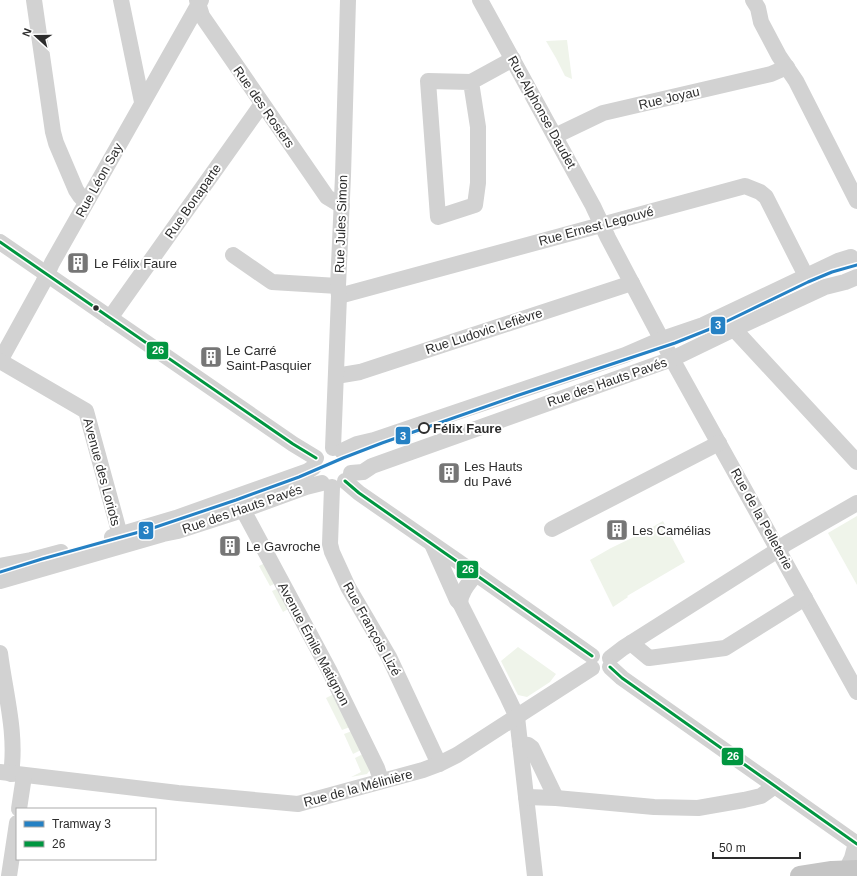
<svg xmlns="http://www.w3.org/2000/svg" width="857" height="876" viewBox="0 0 857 876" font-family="Helvetica,sans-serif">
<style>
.green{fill:#eff4ea}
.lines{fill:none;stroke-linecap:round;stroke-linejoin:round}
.minor{stroke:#d2d2d2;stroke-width:16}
.major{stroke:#c5c5c5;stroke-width:20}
.bus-1-casing{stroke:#fff;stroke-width:6}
.bus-1{stroke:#009640;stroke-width:3}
.tram-1-casing{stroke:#fff;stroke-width:6}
.tram-1{stroke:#2581c4;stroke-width:3}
.bus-dot{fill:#2d2d2d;stroke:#fff;stroke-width:1.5}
.stop-dot{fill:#fff;stroke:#2d2d2d;stroke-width:2}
.labels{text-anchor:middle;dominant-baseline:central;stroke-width:4;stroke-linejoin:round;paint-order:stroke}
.street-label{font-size:13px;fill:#2d2d2d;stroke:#fff}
.poi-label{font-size:13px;fill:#2d2d2d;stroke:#fff;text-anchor:start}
.stop-label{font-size:13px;font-weight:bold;fill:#2d2d2d;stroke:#fff;text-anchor:start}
.line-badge{stroke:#fff;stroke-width:1.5}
.badge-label{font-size:11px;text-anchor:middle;font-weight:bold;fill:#fff}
</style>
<rect width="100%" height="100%" fill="#fff"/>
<g class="green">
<path d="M567 40 572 79 565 76 556 58 546 41Z"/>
<path d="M857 516V585L828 533Z"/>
<path d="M663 521 685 562 627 596 628 597 613 607 590 560 611 548 642 533Z"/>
<path d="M265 563 276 583 270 586 259 566Z"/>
<path d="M279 588 290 608 283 612 272 591Z"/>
<path d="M518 647 556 674 550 682 527 697 518 695 501 661Z"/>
<path d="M334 694 350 727 342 730 326 698Z"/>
<path d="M352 731 361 750 353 754 344 734Z"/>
<path d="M363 754 370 770 367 774 351 777 361 772 355 758Z"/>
</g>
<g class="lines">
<g class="minor">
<path d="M34 0 53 132 56 143 76 190 80 196 86 202"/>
<path d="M121 0 142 102"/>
<path d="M197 0 202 16 327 197 342 206"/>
<path d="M480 0 593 206 608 238 672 359 857 692"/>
<path d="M753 0 758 8 761 22 779 56 796 81 857 201"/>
<path d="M471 82 428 81 438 217 475 205 478 183V127L471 82 513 59"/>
<path d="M555 136 603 113 771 74 787 67"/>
<path d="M0 242 293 444 316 458"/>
<path d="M233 255 272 282 338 286"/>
<path d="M339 296 745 186 760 192 766 197 806 276"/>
<path d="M110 318 262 104"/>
<path d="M734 329 857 462"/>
<path d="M0 361 43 283 52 263 201 0"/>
<path d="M0 361 86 411 120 535"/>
<path d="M336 376 360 372 632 283"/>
<path d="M333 448 339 296 338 286 343 176 348 0"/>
<path d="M342 451 357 444 374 440 625 355 662 339 703 325 838 261 851 257"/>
<path d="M351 473 363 472 372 466 672 359 734 329 825 287 845 282 857 277"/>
<path d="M345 481 359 493 476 574 592 656"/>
<path d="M332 487 330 544 332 552 348 587 389 657 439 764"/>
<path d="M243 510 329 670 377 768 379 774 381 781"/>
<path d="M552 529 719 443"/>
<path d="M112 537 176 518 308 471 314 467"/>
<path d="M432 544 457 600 460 603 508 698 517 717 535 876"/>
<path d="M0 566 31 560 61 552"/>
<path d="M0 581 163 534 178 531 243 510 306 487 322 483"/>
<path d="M460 603C461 591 469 583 476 574"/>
<path d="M631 643 649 658 725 648 805 598"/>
<path d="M0 653C5 693 17 733 11 774"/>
<path d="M610 658 623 648 770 555 787 543 857 503"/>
<path d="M610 667 622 678 857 844"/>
<path d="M520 744 528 745 532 748 556 798"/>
<path d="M0 772 178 793 298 804 423 770 439 764 457 755 592 668"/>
<path d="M526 797 556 798 654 807 698 808 744 800 761 796 775 786"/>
<path d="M19 809 24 776"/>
<path d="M846 870 852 858 856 843"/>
<path d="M9 876 17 823"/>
</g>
<path class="major" d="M800 876 832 871 857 870"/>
<g class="bus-1-casing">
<g id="bus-1">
<path d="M0 242 293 444 316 458"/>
<path d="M345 481 359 493 592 656"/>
<path d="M610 667 622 678 857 844"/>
</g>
</g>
<use href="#bus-1" class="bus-1"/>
<g class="tram-1-casing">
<path id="tram-1" d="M0 572 42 559 150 529 236 500 299 477 343 458 382 443 516 396 675 343 715 327 808 282 832 272 857 265"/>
</g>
<use href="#tram-1" class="tram-1"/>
</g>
<defs>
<g id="building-square" transform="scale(1.15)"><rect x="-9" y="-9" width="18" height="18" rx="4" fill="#767676" stroke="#fff"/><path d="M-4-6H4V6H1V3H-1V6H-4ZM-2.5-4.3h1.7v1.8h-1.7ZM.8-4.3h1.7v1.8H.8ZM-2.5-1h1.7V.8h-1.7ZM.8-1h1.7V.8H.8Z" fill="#fff"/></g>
</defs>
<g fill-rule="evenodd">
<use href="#building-square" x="78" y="263"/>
<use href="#building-square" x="211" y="357"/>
<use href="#building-square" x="449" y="473"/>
<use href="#building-square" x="617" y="530"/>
<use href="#building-square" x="230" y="546"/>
</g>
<circle class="bus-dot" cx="96" cy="308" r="3.5"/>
<circle class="stop-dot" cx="424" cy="428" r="5"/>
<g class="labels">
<g class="street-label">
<text transform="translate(669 98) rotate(-13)">Rue Joyau</text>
<text transform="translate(264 107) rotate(55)">Rue des Rosiers</text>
<text transform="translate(542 112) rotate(61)">Rue Alphonse Daudet</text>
<text transform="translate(99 180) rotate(-61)">Rue Léon Say</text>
<text transform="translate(193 201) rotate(-55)">Rue Bonaparte</text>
<text transform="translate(341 224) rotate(-88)">Rue Jules Simon</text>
<text transform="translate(596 226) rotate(-15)">Rue Ernest Legouvé</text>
<text transform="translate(484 331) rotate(-18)">Rue Ludovic Lefièvre</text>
<text transform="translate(607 382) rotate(-19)">Rue des Hauts Pavés</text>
<text transform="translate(102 472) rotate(75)">Avenue des Loriots</text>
<text transform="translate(242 509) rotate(-19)">Rue des Hauts Pavés</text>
<text transform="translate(762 519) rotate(61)">Rue de la Pelleterie</text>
<text transform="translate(372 629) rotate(61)">Rue François Lizé</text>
<text transform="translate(314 644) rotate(62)">Avenue Émile Matignon</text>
<text transform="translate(358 788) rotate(-15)">Rue de la Mélinière</text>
</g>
<g class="poi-label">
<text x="94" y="263">Le Félix Faure</text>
<text x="226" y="350">Le Carré<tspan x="226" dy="15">Saint-Pasquier</tspan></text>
<text x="464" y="466">Les Hauts<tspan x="464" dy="15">du Pavé</tspan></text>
<text x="632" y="530">Les Camélias</text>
<text x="246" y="546">Le Gavroche</text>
</g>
<g class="stop-label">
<text x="433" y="428">Félix Faure</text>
</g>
</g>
<g class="line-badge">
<rect x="710" y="316" width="16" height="19" rx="4" fill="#2581c4"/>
<rect x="146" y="341" width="23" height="19" rx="4" fill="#009640"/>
<rect x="395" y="426" width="16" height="19" rx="4" fill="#2581c4"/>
<rect x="138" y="521" width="16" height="19" rx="4" fill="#2581c4"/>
<rect x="456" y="560" width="23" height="19" rx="4" fill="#009640"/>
<rect x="721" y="747" width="23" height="19" rx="4" fill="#009640"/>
</g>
<g class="badge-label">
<text x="718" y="329">3</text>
<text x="158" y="354">26</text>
<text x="403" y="440">3</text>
<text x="146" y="534">3</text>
<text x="468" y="573">26</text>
<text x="733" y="760">26</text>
</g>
<rect x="16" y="808" width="140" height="52" fill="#ffffff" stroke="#ababab"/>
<rect x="24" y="821" width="20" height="6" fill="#2581c4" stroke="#ababab"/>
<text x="52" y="828" font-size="12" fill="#2d2d2d">Tramway 3</text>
<rect x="24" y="841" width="20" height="6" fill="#009640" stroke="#ababab"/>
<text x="52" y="848" font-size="12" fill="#2d2d2d">26</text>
<g transform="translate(36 36) rotate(291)" stroke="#ffffff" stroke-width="3" paint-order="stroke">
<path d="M0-3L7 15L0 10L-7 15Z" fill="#2d2d2d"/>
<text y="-6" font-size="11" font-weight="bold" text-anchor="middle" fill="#2d2d2d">N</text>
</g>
<path d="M713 852v6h87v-6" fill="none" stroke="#2d2d2d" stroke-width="2"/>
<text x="719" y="852" font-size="12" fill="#2d2d2d" stroke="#ffffff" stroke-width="3" paint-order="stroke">50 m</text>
</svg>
